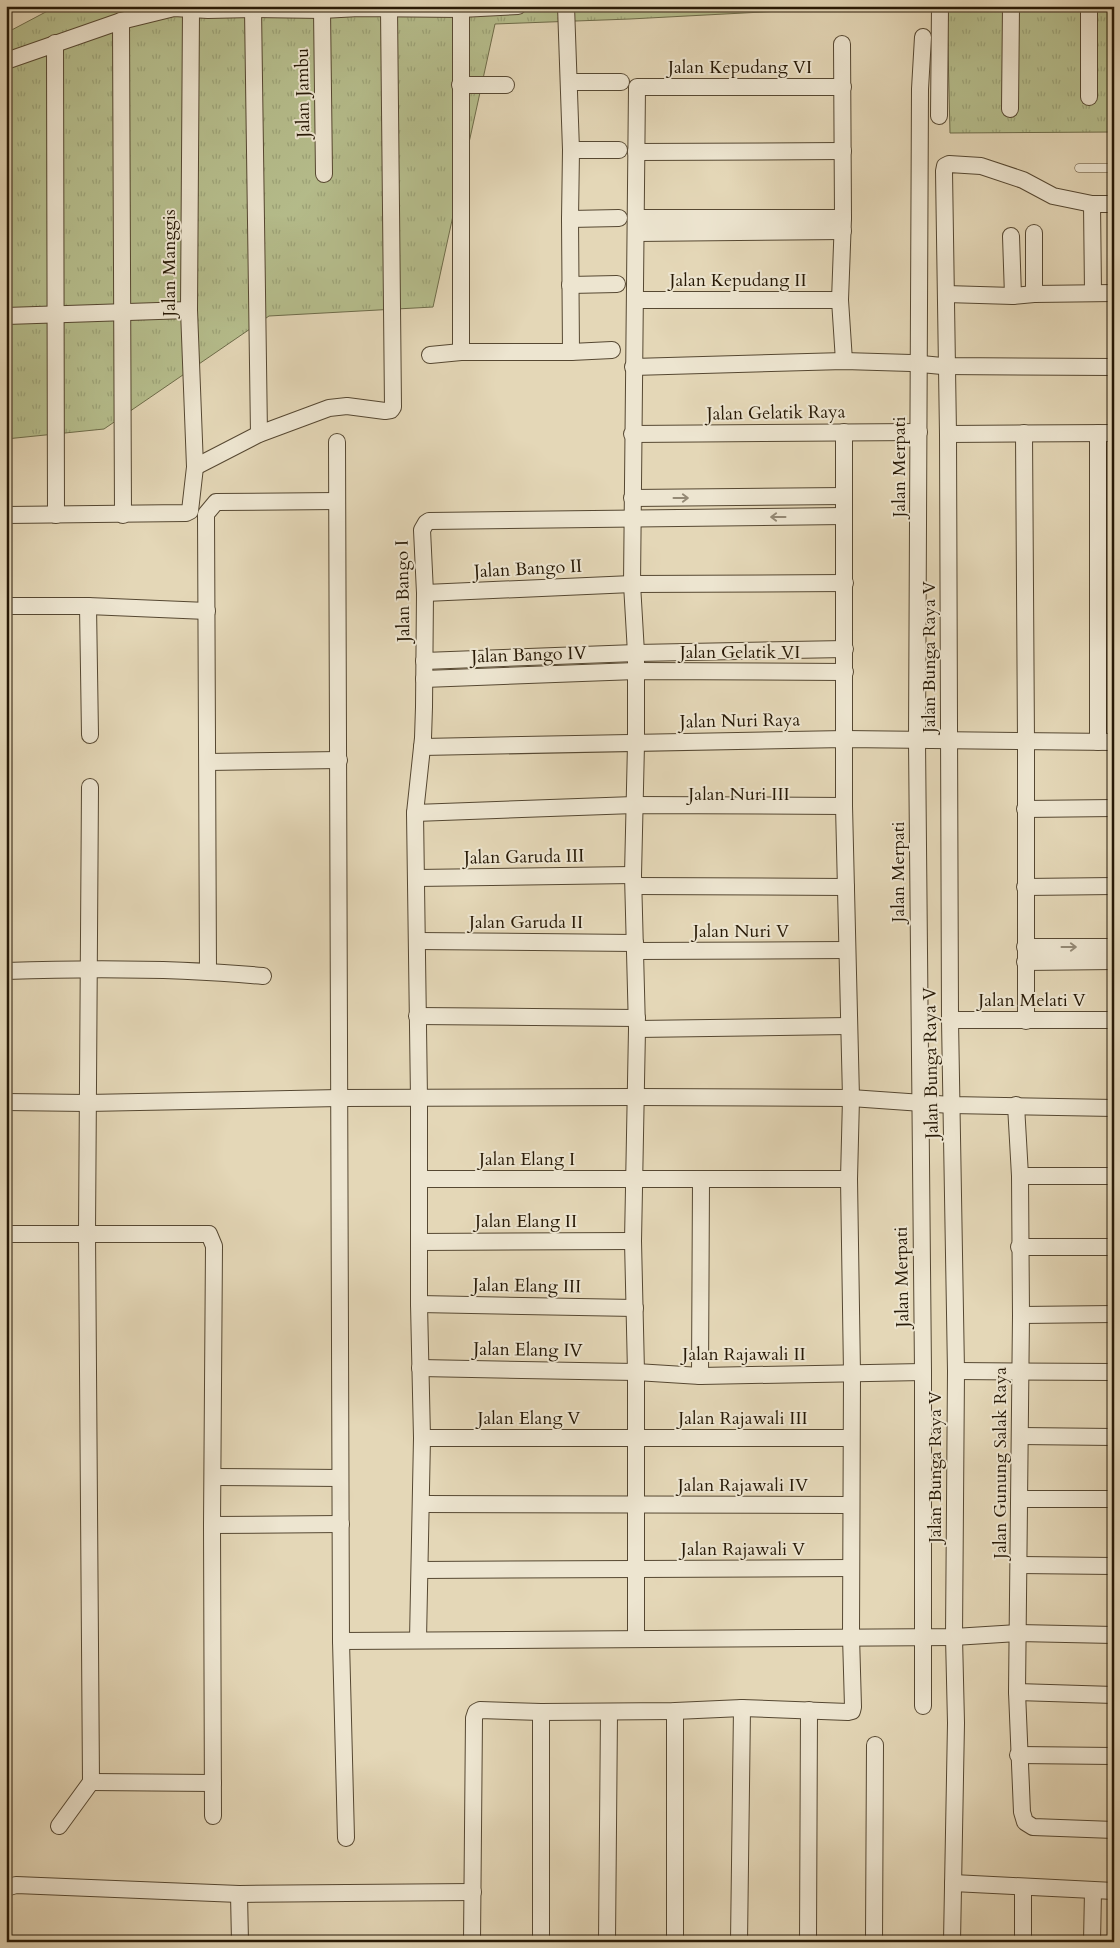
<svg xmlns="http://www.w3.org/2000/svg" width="1120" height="1948" viewBox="0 0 1120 1948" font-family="Cardo,serif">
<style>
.grass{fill:url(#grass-tufts);stroke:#6e6c4a}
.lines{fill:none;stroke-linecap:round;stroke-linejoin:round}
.service-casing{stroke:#564832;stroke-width:9}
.minor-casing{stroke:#564832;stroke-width:18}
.service{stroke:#ede5d0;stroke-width:8}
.minor{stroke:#ede5d0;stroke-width:16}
.oneway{stroke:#948975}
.labels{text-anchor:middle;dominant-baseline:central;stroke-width:4;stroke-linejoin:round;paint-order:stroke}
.street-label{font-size:18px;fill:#271906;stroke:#ede5d0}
</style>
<defs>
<pattern id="grass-tufts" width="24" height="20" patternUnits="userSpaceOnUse" patternTransform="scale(1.25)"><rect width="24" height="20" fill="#b6be8d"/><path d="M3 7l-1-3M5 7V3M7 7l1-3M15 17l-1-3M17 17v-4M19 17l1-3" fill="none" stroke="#9ca378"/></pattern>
</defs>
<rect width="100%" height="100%" fill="#e4d7b7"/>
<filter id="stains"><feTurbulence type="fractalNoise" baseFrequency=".004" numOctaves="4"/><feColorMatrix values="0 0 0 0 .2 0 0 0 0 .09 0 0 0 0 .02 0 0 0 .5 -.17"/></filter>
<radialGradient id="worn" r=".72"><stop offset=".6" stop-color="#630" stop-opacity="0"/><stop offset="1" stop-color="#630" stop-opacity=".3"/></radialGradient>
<g class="grass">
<path d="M57 6H876L630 19 495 24 433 307 269 316 104 429 6 439V33Z"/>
<path d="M947 6H1114V132L950 133Z"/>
</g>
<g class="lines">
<g class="service-casing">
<path id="service" d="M1079 168H1114"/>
</g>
<g class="minor-casing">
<g id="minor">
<path d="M253 9 259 434"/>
<path d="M461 9V352"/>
<path d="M322 10 324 174"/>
<path d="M121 21 123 515"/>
<path d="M923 37 920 89 917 741 923 1372V1706"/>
<path d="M55 43 56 515"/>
<path d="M842 44 843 218 840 300 844 361"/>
<path d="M6 61 121 21 174 8 208 10 253 9 322 10 359 8 461 9 518 6"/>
<path d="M569 82H621"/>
<path d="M460 85H506"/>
<path d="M1089 97V6"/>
<path d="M1010 109 1011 6"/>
<path d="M939 116 940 6"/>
<path d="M571 150H619"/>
<path d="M636 152 843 151"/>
<path d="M1092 204 1093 292"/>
<path d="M636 218H843"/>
<path d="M570 219 619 218"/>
<path d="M636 233 843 231"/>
<path d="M1034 233V294"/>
<path d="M1011 236 1013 296"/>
<path d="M570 285 617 284"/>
<path d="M946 294 1013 296 1034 294 1114 293"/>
<path d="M635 300H840"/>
<path d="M6 316 189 310"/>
<path d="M571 352 612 350"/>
<path d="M430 355 461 352H571L570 219 571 150 566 6"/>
<path d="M633 367 844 361 911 363 942 366 1114 367"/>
<path d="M1024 433 1026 742V1021"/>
<path d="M1098 433V742"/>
<path d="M632 434 919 432"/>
<path d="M948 434 1114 433"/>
<path d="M337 442 341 1641 346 1838"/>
<path d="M195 467 259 434 329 408 347 406 385 411 391 410 393 407 389 9"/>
<path d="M632 498 844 496"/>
<path d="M6 515 186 513 190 511 195 467 189 310 191 10"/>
<path d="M425 593 632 584 845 583"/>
<path d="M6 606H88L207 611"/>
<path d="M88 606 90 735"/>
<path d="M424 661 636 653 845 649"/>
<path d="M424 679 636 671 845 672"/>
<path d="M422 747 845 739 1114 742"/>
<path d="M208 762 339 760"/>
<path d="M1025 809 1114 808"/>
<path d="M415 813 634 805 844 806"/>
<path d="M416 878 633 875"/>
<path d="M634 886 846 887"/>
<path d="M1025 887 1114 886"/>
<path d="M417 941 635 943"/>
<path d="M1025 947H1114"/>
<path d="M635 951 847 950"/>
<path d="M1025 962 1114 961"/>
<path d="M6 971C92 968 178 968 263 976"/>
<path d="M208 971 206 514 216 502 337 501"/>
<path d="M417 1016 637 1018"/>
<path d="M950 1020H1114"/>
<path d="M637 1029 849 1026"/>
<path d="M6 1102 87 1103 339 1098 635 1097 851 1098 951 1105 1114 1108"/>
<path d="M1016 1105 1020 1176 1021 1315 1017 1692 1022 1812 1025 1822 1033 1827 1114 1830"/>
<path d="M1020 1176H1114"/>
<path d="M420 1179H849"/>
<path d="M6 1234H209L214 1246 212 1525 213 1816"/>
<path d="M419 1242 633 1241"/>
<path d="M1019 1247H1114"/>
<path d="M419 1304 635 1308"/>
<path d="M1021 1315 1114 1314"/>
<path d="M420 1368 636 1372 700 1376 923 1372"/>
<path d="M956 1371 1114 1372"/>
<path d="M700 1376 701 1180"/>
<path d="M1020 1436 1114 1437"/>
<path d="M422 1438H851"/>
<path d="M213 1477 340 1478"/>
<path d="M1020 1499H1114"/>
<path d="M421 1504 851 1505"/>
<path d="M212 1525 341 1524"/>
<path d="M1020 1565 1114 1566"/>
<path d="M420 1570 851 1568"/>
<path d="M636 1639V1372L633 1241 637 1029 633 875 636 744V653L632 584 637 87H843"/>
<path d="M418 1640 422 1438 419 1304V1098L415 813 423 738 424 707 425 593 422 530 426 523 429 521 844 516"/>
<path d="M341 1641 954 1637 1018 1633 1114 1635"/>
<path d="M1017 1692 1114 1695"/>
<path d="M1018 1755 1114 1756"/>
<path d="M91 1782 213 1783"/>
<path d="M59 1826 91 1782 87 1233 90 787"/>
<path d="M953 1883 1114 1891"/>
<path d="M1023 1887V1942"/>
<path d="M6 1888 16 1885 239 1894 473 1892"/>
<path d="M239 1894 240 1942"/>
<path d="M472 1942 474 1718 476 1712 480 1710 541 1712 675 1711 742 1708 848 1712 852 1711 853 1707 851 1636 852 1373 849 1179 851 1098 844 806V432"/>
<path d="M541 1942V1712"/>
<path d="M607 1942 609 1712"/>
<path d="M675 1942V1711"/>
<path d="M739 1942 742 1708"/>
<path d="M808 1942 809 1710"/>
<path d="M874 1942 875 1745"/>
<path d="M952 1942 956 1723 954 1637 956 1371 950 1020 948 434 944 171 945 166 949 164 981 166 1023 180 1053 196 1092 204H1114"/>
<path d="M1092 1942 1093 1891"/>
</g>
</g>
<use href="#service" class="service"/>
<use href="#minor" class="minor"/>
</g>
<defs><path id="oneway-shaft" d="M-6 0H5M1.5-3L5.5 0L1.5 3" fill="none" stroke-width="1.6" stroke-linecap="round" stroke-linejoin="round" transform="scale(1.25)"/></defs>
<g class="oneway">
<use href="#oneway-shaft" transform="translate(681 498)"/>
<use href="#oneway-shaft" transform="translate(778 517) rotate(180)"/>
<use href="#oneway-shaft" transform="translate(1069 947)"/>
</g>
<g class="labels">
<g class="street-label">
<text x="740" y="67">Jalan Kepudang VI</text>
<text transform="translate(303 93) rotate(-91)">Jalan Jambu</text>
<text transform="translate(169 263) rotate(-90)">Jalan Manggis</text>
<text x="738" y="280">Jalan Kepudang II</text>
<text transform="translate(776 413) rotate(-1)">Jalan Gelatik Raya</text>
<text transform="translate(899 467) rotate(-90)">Jalan Merpati</text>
<text transform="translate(528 569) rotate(-3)">Jalan Bango II</text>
<text transform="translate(403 591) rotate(-91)">Jalan Bango I</text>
<text x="740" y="652">Jalan Gelatik VI</text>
<text transform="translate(529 655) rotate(-2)">Jalan Bango IV</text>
<text transform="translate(929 657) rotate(-90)">Jalan Bunga Raya V</text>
<text transform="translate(740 721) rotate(-1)">Jalan Nuri Raya</text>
<text x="739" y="794">Jalan Nuri III</text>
<text transform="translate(524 857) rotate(-1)">Jalan Garuda III</text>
<text transform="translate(898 872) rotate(-90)">Jalan Merpati</text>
<text x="526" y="922">Jalan Garuda II</text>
<text x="741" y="931">Jalan Nuri V</text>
<text x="1032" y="1000">Jalan Melati V</text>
<text transform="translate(931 1063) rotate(-91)">Jalan Bunga Raya V</text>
<text x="527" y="1159">Jalan Elang I</text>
<text x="526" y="1221">Jalan Elang II</text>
<text transform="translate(902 1277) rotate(-91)">Jalan Merpati</text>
<text transform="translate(527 1286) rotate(1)">Jalan Elang III</text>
<text transform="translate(528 1350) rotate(1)">Jalan Elang IV</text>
<text x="744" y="1354">Jalan Rajawali II</text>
<text x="529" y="1418">Jalan Elang V</text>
<text x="743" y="1418">Jalan Rajawali III</text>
<text transform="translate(1000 1463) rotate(-90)">Jalan Gunung Salak Raya</text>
<text transform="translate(935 1467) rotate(-90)">Jalan Bunga Raya V</text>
<text x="743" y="1485">Jalan Rajawali IV</text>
<text x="743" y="1549">Jalan Rajawali V</text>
</g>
</g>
<rect width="1120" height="1948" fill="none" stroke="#e4d7b7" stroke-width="25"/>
<rect x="8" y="8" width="1105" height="1933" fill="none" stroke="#271906" stroke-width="2.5"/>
<rect x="12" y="12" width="1095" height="1923" fill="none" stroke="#271906"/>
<rect width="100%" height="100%" filter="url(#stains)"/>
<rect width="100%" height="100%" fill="url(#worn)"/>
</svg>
